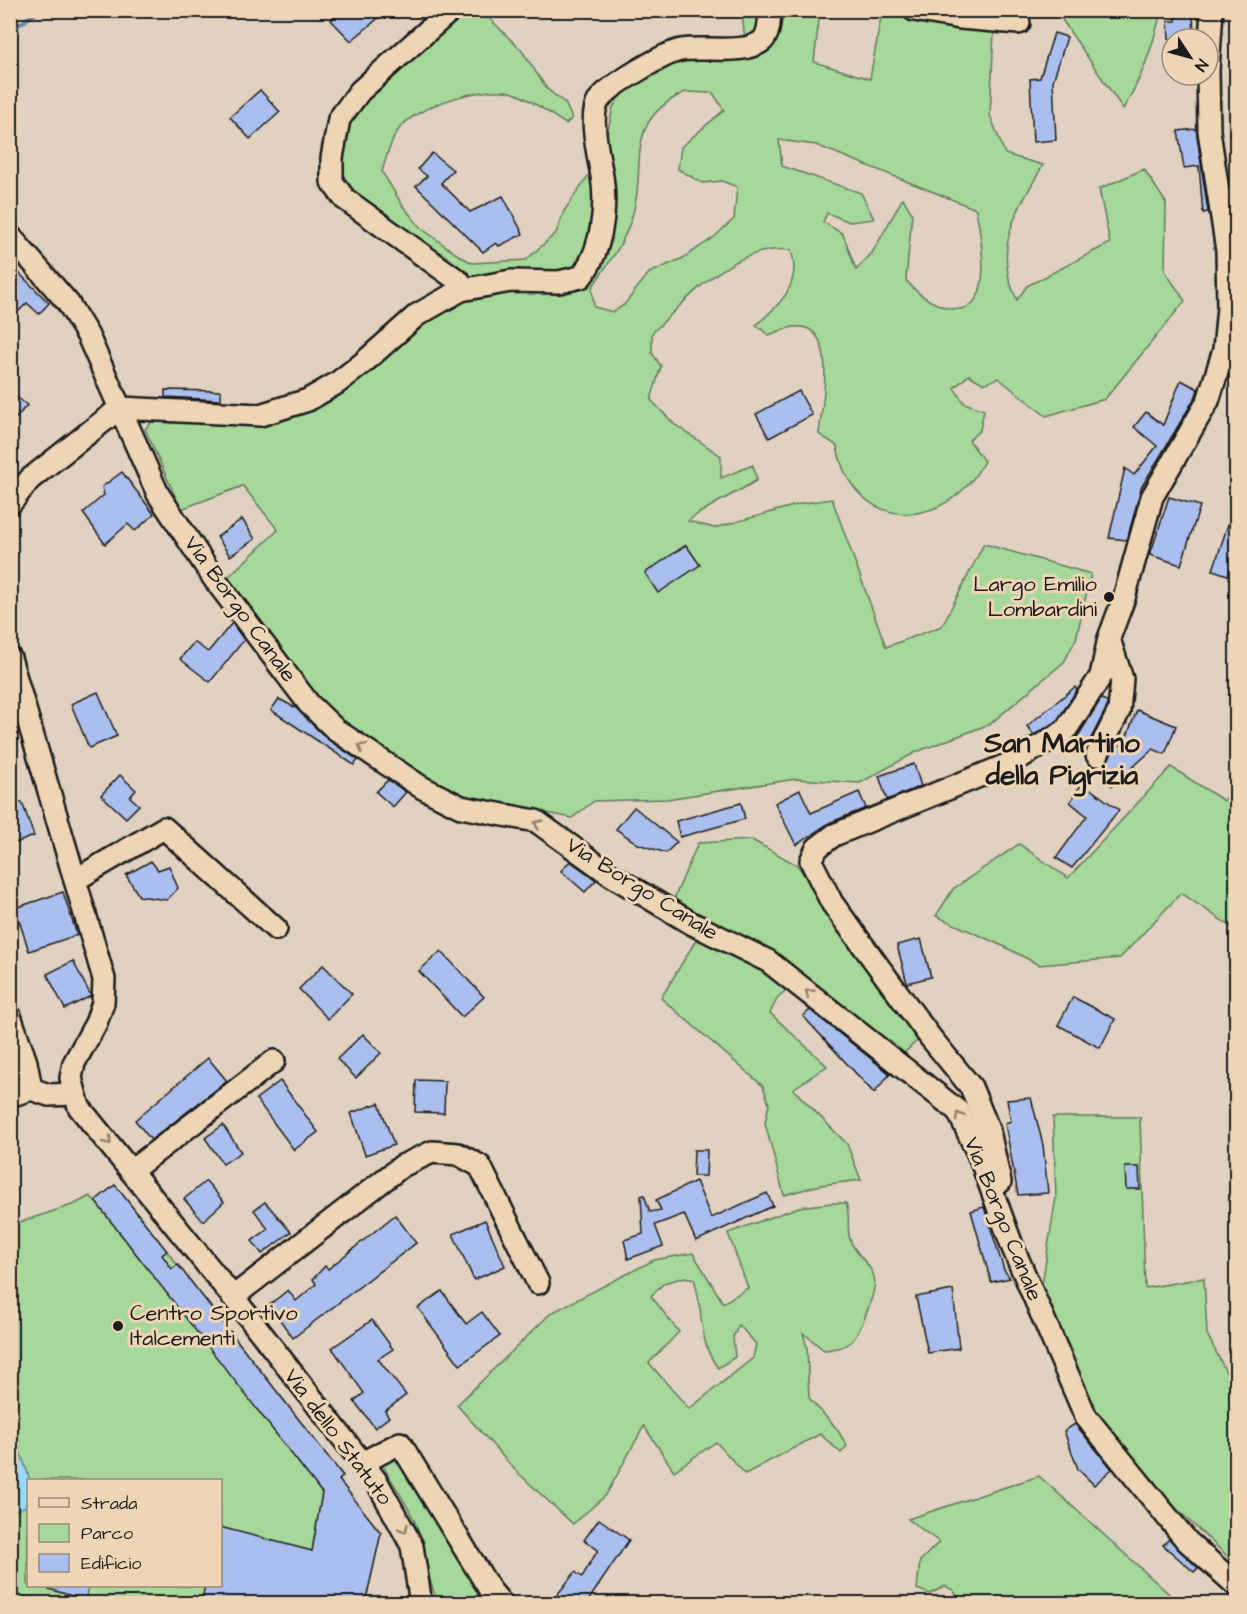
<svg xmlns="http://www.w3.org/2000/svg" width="1247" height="1614" viewBox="0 0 1247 1614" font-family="'Architects Daughter',sans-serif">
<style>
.green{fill:#a5d89a;stroke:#607a5b;stroke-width:1.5;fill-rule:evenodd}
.water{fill:#9bd6fb;stroke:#688ca2;stroke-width:1.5}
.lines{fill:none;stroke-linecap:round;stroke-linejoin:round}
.stream{stroke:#688ca2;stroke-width:4.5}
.building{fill:#abbfee;stroke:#1c1c1c;stroke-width:1.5}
.minor-casing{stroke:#1c1c1c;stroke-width:26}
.minor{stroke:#edd5b5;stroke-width:21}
.oneway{stroke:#8f8270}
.poi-dot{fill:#1c1c1c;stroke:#edd5b5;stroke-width:2}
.labels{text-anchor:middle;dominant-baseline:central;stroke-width:6;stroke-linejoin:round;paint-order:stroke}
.poi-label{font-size:22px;fill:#1c1c1c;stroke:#edd5b5;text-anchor:end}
.street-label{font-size:22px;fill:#1c1c1c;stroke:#edd5b5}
.district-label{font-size:28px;font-weight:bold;fill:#1c1c1c;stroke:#edd5b5}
</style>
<rect width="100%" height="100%" fill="#e0d1c0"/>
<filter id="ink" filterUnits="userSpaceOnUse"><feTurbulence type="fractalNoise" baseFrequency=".0167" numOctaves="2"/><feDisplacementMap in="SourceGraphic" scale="12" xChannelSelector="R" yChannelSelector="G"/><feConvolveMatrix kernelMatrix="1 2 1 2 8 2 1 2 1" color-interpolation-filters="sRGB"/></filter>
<g filter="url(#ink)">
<g class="green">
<path d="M430 11H482L522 51 547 89 565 103 572 118 566 124C550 114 532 100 514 93 486 84 417 105 399 129 390 142 386 158 382 172L403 206 421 228 458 255 472 263 526 260 556 233 564 211 603 154 613 107 629 80 645 71 745 42 742 11H820L814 62 870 79 882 11H995L990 115 1005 154 1043 165C1017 211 991 247 1017 300L1027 286 1110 243 1099 189 1144 169 1166 203 1165 271 1185 301 1105 399 1046 416 998 378 984 384 969 375 954 388 964 403 984 410 980 430 969 440 984 461C947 534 852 533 837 446L819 434C821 411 837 338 806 328 793 324 780 331 769 335L756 325C781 304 802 284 791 250 733 244 690 297 652 333V353L661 366 651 400 674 424 721 456V478L753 465 757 480C734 495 710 504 688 521L714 528 804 503 832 499 886 647 942 626 984 544 1091 574 1076 639 1064 662 990 724 916 752 860 783 796 779 667 799 594 801 572 818 465 796 416 780 316 703 296 667 225 580 278 530 243 486 181 509 145 429 156 418 253 420 468 295 346 187 335 143 389 71 442 25ZM685 92 713 93 724 110 681 147 678 169 702 183 722 181 737 187 734 219 713 238 683 258 649 273 624 305 613 312 594 307 592 288C607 264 622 248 631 220 649 167 620 123 685 92ZM779 140 816 145 976 209C981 237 998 320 948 308 930 303 917 294 906 280L912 214 903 198 872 253 856 270 843 234 823 222 827 213 850 222 874 219 861 193 782 166Z"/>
<path d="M1056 11H1161C1153 47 1142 78 1123 109Z"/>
<path d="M1171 767 1224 801 1236 784V930L1181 893 1120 958 1039 965 1005 947 936 916 953 889 1019 844 1068 878Z"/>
<path d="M752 840 797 865 894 998 920 1038 898 1059 800 979 778 997 770 1013 827 1066 793 1089 847 1144 861 1180 820 1185 784 1195 765 1123 769 1104 763 1086 661 998 696 940 664 922 698 843Z"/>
<path d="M1053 1117H1140L1145 1288 1204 1278 1207 1334 1236 1392V1564L1156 1490 1087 1401 1042 1285 1056 1197Z"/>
<path d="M115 1185 343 1476 339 1481 381 1533 365 1603H340L351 1562 221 1529 220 1480H30L11 1426V1225L75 1204 90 1196 95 1201Z"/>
<path d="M832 1203H846C851 1216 846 1227 850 1239 854 1255 870 1261 874 1277 878 1289 860 1333 851 1342 844 1348 833 1349 824 1350L803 1333 807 1347 809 1398 837 1429 847 1446 841 1453 820 1434 745 1474 716 1442 674 1471 644 1426 606 1495 573 1524 515 1470 457 1405 551 1313 654 1260 693 1253 723 1303 748 1288 728 1233 799 1207ZM685 1277 694 1279C704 1309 697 1341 718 1368L735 1357 733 1337 739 1325 756 1344 753 1358 689 1409 649 1363 679 1332 651 1296 664 1283Z"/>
<path d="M396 1454 497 1603H440C429 1591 424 1546 417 1527 409 1505 393 1484 382 1464Z"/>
<path d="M1039 1476 1179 1603H962L953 1590 945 1586 930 1594 917 1589 920 1561 939 1542 908 1519Z"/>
<path d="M28 1505V1586H205L201 1603 40 1604 36 1598 11 1596 10 1512Z"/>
</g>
<path class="water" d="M11 1426 30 1480 28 1505 11 1512Z"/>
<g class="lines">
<path class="stream" d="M10 31 40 10"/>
</g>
<g class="building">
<path d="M342 10H388L351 41 331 20Z"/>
<path d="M1176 10H1193L1194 39H1169L1168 21H1176Z"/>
<path d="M1054 33 1067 37 1053 81 1056 140 1033 142 1030 79 1040 78Z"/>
<path d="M260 90 280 112 250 139 230 117Z"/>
<path d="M1196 129 1208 212 1203 213 1199 166 1184 168 1178 131Z"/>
<path d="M432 153 453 170 441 183 470 212 503 196 523 234 499 246 496 243 483 252 416 186 427 176 418 169Z"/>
<path d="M10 264 49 303 39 314 27 303 10 320Z"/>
<path d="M1181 380 1198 389 1196 396 1141 488 1127 540 1109 538 1125 468 1134 475 1157 446 1134 427 1146 412 1163 425Z"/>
<path d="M165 390 221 391V400L165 397Z"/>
<path d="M799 391 812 415 769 438 756 414Z"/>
<path d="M10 392 27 405 10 425Z"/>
<path d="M122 472 154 514 135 531 128 524 105 544 83 513 104 495 102 487Z"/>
<path d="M1169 497 1200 506 1181 565 1150 555Z"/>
<path d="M1234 506H1236V578L1213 570Z"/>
<path d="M242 519 255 539 230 556 217 537Z"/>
<path d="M686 545 700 565 658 593 645 573Z"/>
<path d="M232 623 244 640 210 682 180 659 194 642 208 652Z"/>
<path d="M1075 687 1077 690 1056 722 1034 735 1027 726Z"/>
<path d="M98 692 117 736 89 748 71 704Z"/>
<path d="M279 699 296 708 327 739 358 760 354 765 271 710Z"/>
<path d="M1101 699 1107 701V707L1087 746 1075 741Z"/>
<path d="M1137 710 1176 726 1165 754 1153 749 1112 786 1096 768 1104 765 1113 751 1125 741Z"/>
<path d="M914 764 921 786 887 800 879 776Z"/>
<path d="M120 775 136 790 130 797 139 805 126 818 101 795Z"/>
<path d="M388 780 406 792 393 807 376 792Z"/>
<path d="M1082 783 1119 810 1072 868 1056 858 1087 816 1070 802Z"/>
<path d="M800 790 811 813 859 792 866 808 829 823 796 845 775 803Z"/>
<path d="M22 802 34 836 10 845V806Z"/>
<path d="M741 803 745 819 680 837 676 821Z"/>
<path d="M634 807 677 842 666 853 638 844 616 829Z"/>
<path d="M151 861 158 870 169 866 178 888 167 900 139 896 126 875Z"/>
<path d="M570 861 596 880 585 892 561 871Z"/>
<path d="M63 892 77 935 29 951 15 908Z"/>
<path d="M921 939 931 977 907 983 897 945Z"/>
<path d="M441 951 484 997 462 1017 419 971Z"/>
<path d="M73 961 91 996 65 1009 47 974Z"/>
<path d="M323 965 352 994 328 1019 299 989Z"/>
<path d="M1073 997 1115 1019 1100 1048 1058 1025Z"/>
<path d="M810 1010 890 1074 874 1093 803 1016Z"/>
<path d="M363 1034 381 1053 356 1078 337 1059Z"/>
<path d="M208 1058 227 1081 151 1140 135 1120Z"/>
<path d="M416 1080 445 1081 444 1113 415 1112Z"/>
<path d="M280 1081 318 1132 294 1150 256 1099Z"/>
<path d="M1031 1098 1043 1145 1048 1193 1018 1195 1005 1123 1011 1121 1007 1100Z"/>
<path d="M379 1103 394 1145 365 1155 351 1113Z"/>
<path d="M223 1125 241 1152 223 1164 205 1138Z"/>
<path d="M694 1150H707L706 1176H693Z"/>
<path d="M1125 1167H1139L1140 1189H1126Z"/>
<path d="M206 1181 224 1202 203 1221 184 1199Z"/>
<path d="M696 1181 711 1218 767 1193 773 1206 696 1241 684 1214 655 1225 663 1246 628 1259 624 1240 643 1234 641 1196 644 1195 650 1212 661 1210 656 1200Z"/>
<path d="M115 1185 167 1251 162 1255 172 1269 178 1265 343 1476 339 1480 381 1533 365 1604H201L205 1586H220V1527L312 1551 322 1493 95 1201Z"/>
<path d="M265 1202 291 1232 262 1254 252 1241 268 1229 254 1210Z"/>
<path d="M984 1207 1004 1270 1010 1278 991 1282 971 1211Z"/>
<path d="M395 1215 416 1243 293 1338 269 1305 288 1290 296 1301 316 1284 313 1279 325 1266 328 1269Z"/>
<path d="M485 1220 505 1266 474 1280 453 1234Z"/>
<path d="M953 1290 959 1348 928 1353 916 1297Z"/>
<path d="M442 1291 466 1324 482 1312 500 1336 460 1365 418 1308Z"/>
<path d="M372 1320 393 1349 378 1359 406 1395 385 1411 389 1417 375 1428 354 1401 364 1393 332 1348Z"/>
<path d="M1075 1424 1112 1469 1094 1485 1078 1469 1064 1431Z"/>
<path d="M599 1519 629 1540 586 1604H550L575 1572 582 1577 598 1550 584 1540Z"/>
<path d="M1169 1539 1198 1568 1194 1572 1163 1545Z"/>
<path d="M50 1586H89L85 1600 49 1589Z"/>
</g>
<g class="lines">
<g class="minor-casing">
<g id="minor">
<path d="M914 10 960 18 1019 23"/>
<path d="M10 236 68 303 88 336 158 494 215 580 309 704 336 730 421 787 461 807 536 821 611 875 691 923 768 961 958 1111 980 1158 1013 1248 1086 1417 1187 1541 1236 1585"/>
<path d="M461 290 511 281 559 282 581 277C602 251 607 208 602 176 599 158 588 115 599 100 608 86 665 53 681 50 702 46 745 55 762 41 770 34 769 20 770 10"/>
<path d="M120 408 260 415 308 400 337 383 363 363 417 315 461 290 460 282 345 199 332 182V158L339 119 360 91 451 10"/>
<path d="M10 504 30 479 120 408"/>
<path d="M10 658 104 979 103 1003 96 1023 74 1063 71 1078 79 1107 233 1297 377 1482 412 1546 421 1604"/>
<path d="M1097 755 1119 711 1122 679 1109 639"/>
<path d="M75 880 164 828 276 929"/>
<path d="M10 1016 26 1062 31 1089 13 1071 10 1063"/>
<path d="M10 1096 31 1089 49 1095 75 1094"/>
<path d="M131 1171 274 1061"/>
<path d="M1000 1182 989 1131 971 1087 930 1037 832 903 811 861 817 848 834 835 1009 764 1065 731 1101 676 1109 638 1124 598 1152 497 1208 401 1224 350 1228 307 1227 251 1209 131 1208 70 1212 10"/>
<path d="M233 1297 402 1166 432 1152 458 1154 480 1166 538 1283"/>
<path d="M362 1463 400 1443 490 1590 502 1604"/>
</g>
</g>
<use href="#minor" class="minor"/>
</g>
<defs><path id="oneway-chevron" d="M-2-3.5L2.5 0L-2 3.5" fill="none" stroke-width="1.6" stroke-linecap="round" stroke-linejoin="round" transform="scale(1.5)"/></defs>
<g class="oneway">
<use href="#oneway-chevron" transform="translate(362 747) rotate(-146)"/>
<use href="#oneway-chevron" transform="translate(538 824) rotate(-155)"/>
<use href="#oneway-chevron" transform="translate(809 993) rotate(-141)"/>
<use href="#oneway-chevron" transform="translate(959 1116) rotate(-121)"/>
<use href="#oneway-chevron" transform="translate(108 1141) rotate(51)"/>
<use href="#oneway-chevron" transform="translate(404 1529) rotate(65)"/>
</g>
</g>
<g class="poi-dot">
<circle cx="1109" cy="597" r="6"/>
<circle cx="118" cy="1326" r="6"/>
</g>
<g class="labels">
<g class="poi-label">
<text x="1097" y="584">Largo Emilio<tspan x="1097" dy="25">Lombardini</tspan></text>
<text x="130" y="1313" text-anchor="start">Centro Sportivo<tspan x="130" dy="25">Italcementi</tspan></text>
</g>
<g class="street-label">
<text transform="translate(240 609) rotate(54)">Via Borgo Canale</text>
<text transform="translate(642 889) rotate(32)">Via Borgo Canale</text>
<text transform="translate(1003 1219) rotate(68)">Via Borgo Canale</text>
<text transform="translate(338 1437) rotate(53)">Via dello Statuto</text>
</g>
<g class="district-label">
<text x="1062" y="743">San Martino<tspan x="1062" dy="32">della Pigrizia</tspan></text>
</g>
</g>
<rect width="1247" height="1614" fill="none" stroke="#edd5b5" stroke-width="36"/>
<rect x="18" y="18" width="1211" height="1578" fill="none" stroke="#1c1c1c" stroke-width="2" filter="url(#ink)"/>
<rect x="27" y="1479" width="195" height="108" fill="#edd5b5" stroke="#998b78" stroke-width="1.5"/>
<rect x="39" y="1498" width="30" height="9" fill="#edd5b5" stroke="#998b78" stroke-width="1.5"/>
<text x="81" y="1509" font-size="18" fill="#1c1c1c">Strada</text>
<rect x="39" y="1524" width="30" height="18" fill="#a5d89a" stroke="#998b78" stroke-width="1.5"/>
<text x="81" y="1539" font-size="18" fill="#1c1c1c">Parco</text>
<rect x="39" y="1554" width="30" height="18" fill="#abbfee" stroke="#998b78" stroke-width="1.5"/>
<text x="81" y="1569" font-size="18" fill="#1c1c1c">Edificio</text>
<g transform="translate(1190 57) rotate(126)"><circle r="28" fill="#edd5b5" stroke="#998b78" stroke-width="1.5"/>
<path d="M0-4.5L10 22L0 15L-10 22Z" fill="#1c1c1c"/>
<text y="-9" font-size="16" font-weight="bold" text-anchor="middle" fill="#1c1c1c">N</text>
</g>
</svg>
